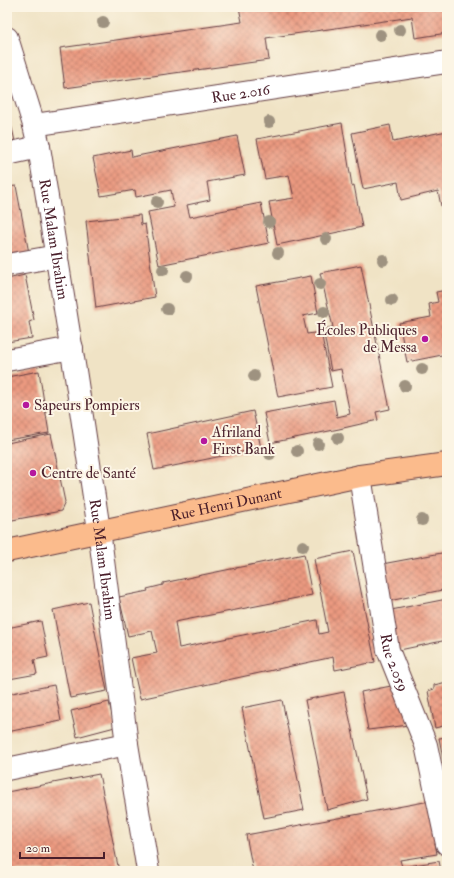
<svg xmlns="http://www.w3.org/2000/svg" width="454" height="878" viewBox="0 0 454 878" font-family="'IM FELL Double Pica',serif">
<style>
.building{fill:url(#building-cross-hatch)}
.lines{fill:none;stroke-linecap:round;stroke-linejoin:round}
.minor-casing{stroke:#633c42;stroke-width:24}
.major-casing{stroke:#633c42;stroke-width:24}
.minor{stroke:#fff;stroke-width:22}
.major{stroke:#fbbb8c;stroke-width:22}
.tree{fill:#9e9280}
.poi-dot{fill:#b5179e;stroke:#fcf5e5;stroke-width:1.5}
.labels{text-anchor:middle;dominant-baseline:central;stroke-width:4;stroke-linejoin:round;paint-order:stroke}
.street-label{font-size:15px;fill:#4a1f2b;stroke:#fcf5e5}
.poi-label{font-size:15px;fill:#4a1f2b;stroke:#fcf5e5;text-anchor:start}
</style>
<defs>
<pattern id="building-cross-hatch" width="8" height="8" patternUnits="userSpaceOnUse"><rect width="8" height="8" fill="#eb9a80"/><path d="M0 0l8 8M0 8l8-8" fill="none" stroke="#c07d69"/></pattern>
</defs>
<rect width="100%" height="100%" fill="#fcf5e5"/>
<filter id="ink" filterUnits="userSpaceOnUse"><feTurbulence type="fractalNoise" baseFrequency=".025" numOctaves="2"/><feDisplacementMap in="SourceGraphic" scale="8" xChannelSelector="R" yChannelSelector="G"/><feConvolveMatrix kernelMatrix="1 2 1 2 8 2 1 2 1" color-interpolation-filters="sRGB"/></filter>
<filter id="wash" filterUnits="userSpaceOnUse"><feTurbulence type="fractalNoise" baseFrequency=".012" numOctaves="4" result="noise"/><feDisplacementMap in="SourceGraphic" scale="16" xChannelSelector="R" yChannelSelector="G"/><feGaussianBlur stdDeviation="0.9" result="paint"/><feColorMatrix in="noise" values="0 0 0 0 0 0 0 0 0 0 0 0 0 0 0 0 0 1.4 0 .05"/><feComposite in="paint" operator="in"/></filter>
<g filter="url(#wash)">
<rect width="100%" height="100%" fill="#f0e3c5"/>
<g id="blocks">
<g class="building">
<path d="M239 7H447V33L415 38 412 17 266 38 269 60 65 88 60 48 242 22Z"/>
<path d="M7 112H8L15 141 7 139Z"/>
<path d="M342 123 352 186 354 185 362 227 277 245 269 202 294 198 289 175 265 179 257 139Z"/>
<path d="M390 125 393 142 447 131V205L441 206 438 191 401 200 398 182 363 189 352 133Z"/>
<path d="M237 136 245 175 207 182 210 200 187 205 190 217 261 203 269 243 159 265 148 212 174 207 171 190 136 197 135 190 101 196 93 158 131 150 132 157Z"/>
<path d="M16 186 29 253 7 257V187Z"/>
<path d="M140 215 141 225 145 224 155 297 96 308 86 221Z"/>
<path d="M361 265 390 409 376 412 378 420 339 429 270 443 264 413 334 400 337 417 350 414 341 369 331 371 323 329 333 327 320 273Z"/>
<path d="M25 275 34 320 29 322 32 338 7 342V279Z"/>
<path d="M311 276 318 313 303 316 307 334 321 332 332 387 278 397 256 286Z"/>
<path d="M447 290V354L407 362 399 323 431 317 429 304 438 302 436 292Z"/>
<path d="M39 371 49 433 7 440V377Z"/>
<path d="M253 411 261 448 154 470 147 434Z"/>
<path d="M51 434 65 502 61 511 7 521V443Z"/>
<path d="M353 551 375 662 335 670 333 657 140 699 131 658 157 653 152 631 128 636 119 597 148 591 147 589 163 585V583L304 554 312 595 175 622 179 648 317 620 319 634 328 632 314 559Z"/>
<path d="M447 552V589L389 601 382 564Z"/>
<path d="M447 599V640L395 651 386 611Z"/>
<path d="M89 602 107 691 70 698 53 610Z"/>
<path d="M41 621 48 657 34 660 37 674 9 679 7 665V628Z"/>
<path d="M447 682V725L435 728 428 691 434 689V685Z"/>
<path d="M401 684 409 725 368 730 361 692Z"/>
<path d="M54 685 61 721 7 732V694Z"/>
<path d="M344 692 367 799 327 810 305 700Z"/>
<path d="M282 700 304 810 264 818 242 708Z"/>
<path d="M109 702 115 727 77 737 71 711Z"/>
<path d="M447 737V774H446L439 738Z"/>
<path d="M99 774 119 871H7V792Z"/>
<path d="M430 801 438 842 435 843 437 854 400 860 402 867 439 861 441 871H253L246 835Z"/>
</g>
</g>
</g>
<g filter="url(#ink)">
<use href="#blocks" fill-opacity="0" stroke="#633c42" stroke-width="1"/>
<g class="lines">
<g class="minor-casing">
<g id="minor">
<path id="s1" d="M7 38 34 125 39 147 76 377 99 530 127 744 148 871"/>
<path id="s2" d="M34 125 447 62"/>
<path d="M7 154 39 147"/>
<path d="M7 265 57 256"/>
<path d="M7 360 72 348"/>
<path id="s3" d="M360 476 388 650 426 745 447 844"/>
<path d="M7 769 127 744"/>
</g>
</g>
<g class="major-casing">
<g id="major">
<path id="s4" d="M7 551 360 476 447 464"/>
</g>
</g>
<use href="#minor" class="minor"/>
<use href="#major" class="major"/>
</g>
<g class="tree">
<circle cx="103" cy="22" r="6"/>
<circle cx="400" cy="30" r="6"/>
<circle cx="380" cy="35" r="6"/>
<circle cx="269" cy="122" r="6"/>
<circle cx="157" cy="202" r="6"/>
<circle cx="269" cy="222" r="6"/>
<circle cx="326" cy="239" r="6"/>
<circle cx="278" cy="253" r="6"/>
<circle cx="383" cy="260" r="6"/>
<circle cx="163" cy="270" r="6"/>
<circle cx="187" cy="276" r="6"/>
<circle cx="320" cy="284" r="6"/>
<circle cx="392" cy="300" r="6"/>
<circle cx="167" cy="309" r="6"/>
<circle cx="324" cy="312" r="6"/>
<circle cx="422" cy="369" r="6"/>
<circle cx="254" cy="376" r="6"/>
<circle cx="405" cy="386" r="6"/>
<circle cx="338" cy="438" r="6"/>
<circle cx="318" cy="444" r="6"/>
<circle cx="297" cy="451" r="6"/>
<circle cx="270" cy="454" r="6"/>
<circle cx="422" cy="520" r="6"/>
<circle cx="303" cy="546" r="6"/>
</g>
</g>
<g class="poi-dot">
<circle cx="425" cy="339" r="4"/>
<circle cx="26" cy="405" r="4"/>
<circle cx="204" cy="441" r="4"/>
<circle cx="33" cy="473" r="4"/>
</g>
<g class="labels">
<g class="street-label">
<text stroke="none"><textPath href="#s2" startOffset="209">Rue 2.016</textPath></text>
<text stroke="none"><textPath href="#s1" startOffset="207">Rue Malam Ibrahim</textPath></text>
<text stroke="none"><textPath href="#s4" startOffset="224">Rue Henri Dunant</textPath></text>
<text stroke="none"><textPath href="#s1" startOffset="531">Rue Malam Ibrahim</textPath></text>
<text stroke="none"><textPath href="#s3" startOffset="190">Rue 2.059</textPath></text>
</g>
<g class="poi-label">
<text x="417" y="330" text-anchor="end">Écoles Publiques<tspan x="417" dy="17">de Messa</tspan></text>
<text x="34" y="405">Sapeurs Pompiers</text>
<text x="212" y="432">Afriland<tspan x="212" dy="17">First Bank</tspan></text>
<text x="41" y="473">Centre de Santé</text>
</g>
</g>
<rect width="454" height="878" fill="none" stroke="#fcf5e5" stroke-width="24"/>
<path d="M20 852v6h84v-6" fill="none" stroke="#4a1f2b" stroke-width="2"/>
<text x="26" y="852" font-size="12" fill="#4a1f2b" stroke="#fcf5e5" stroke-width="3" paint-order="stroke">20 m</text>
</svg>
